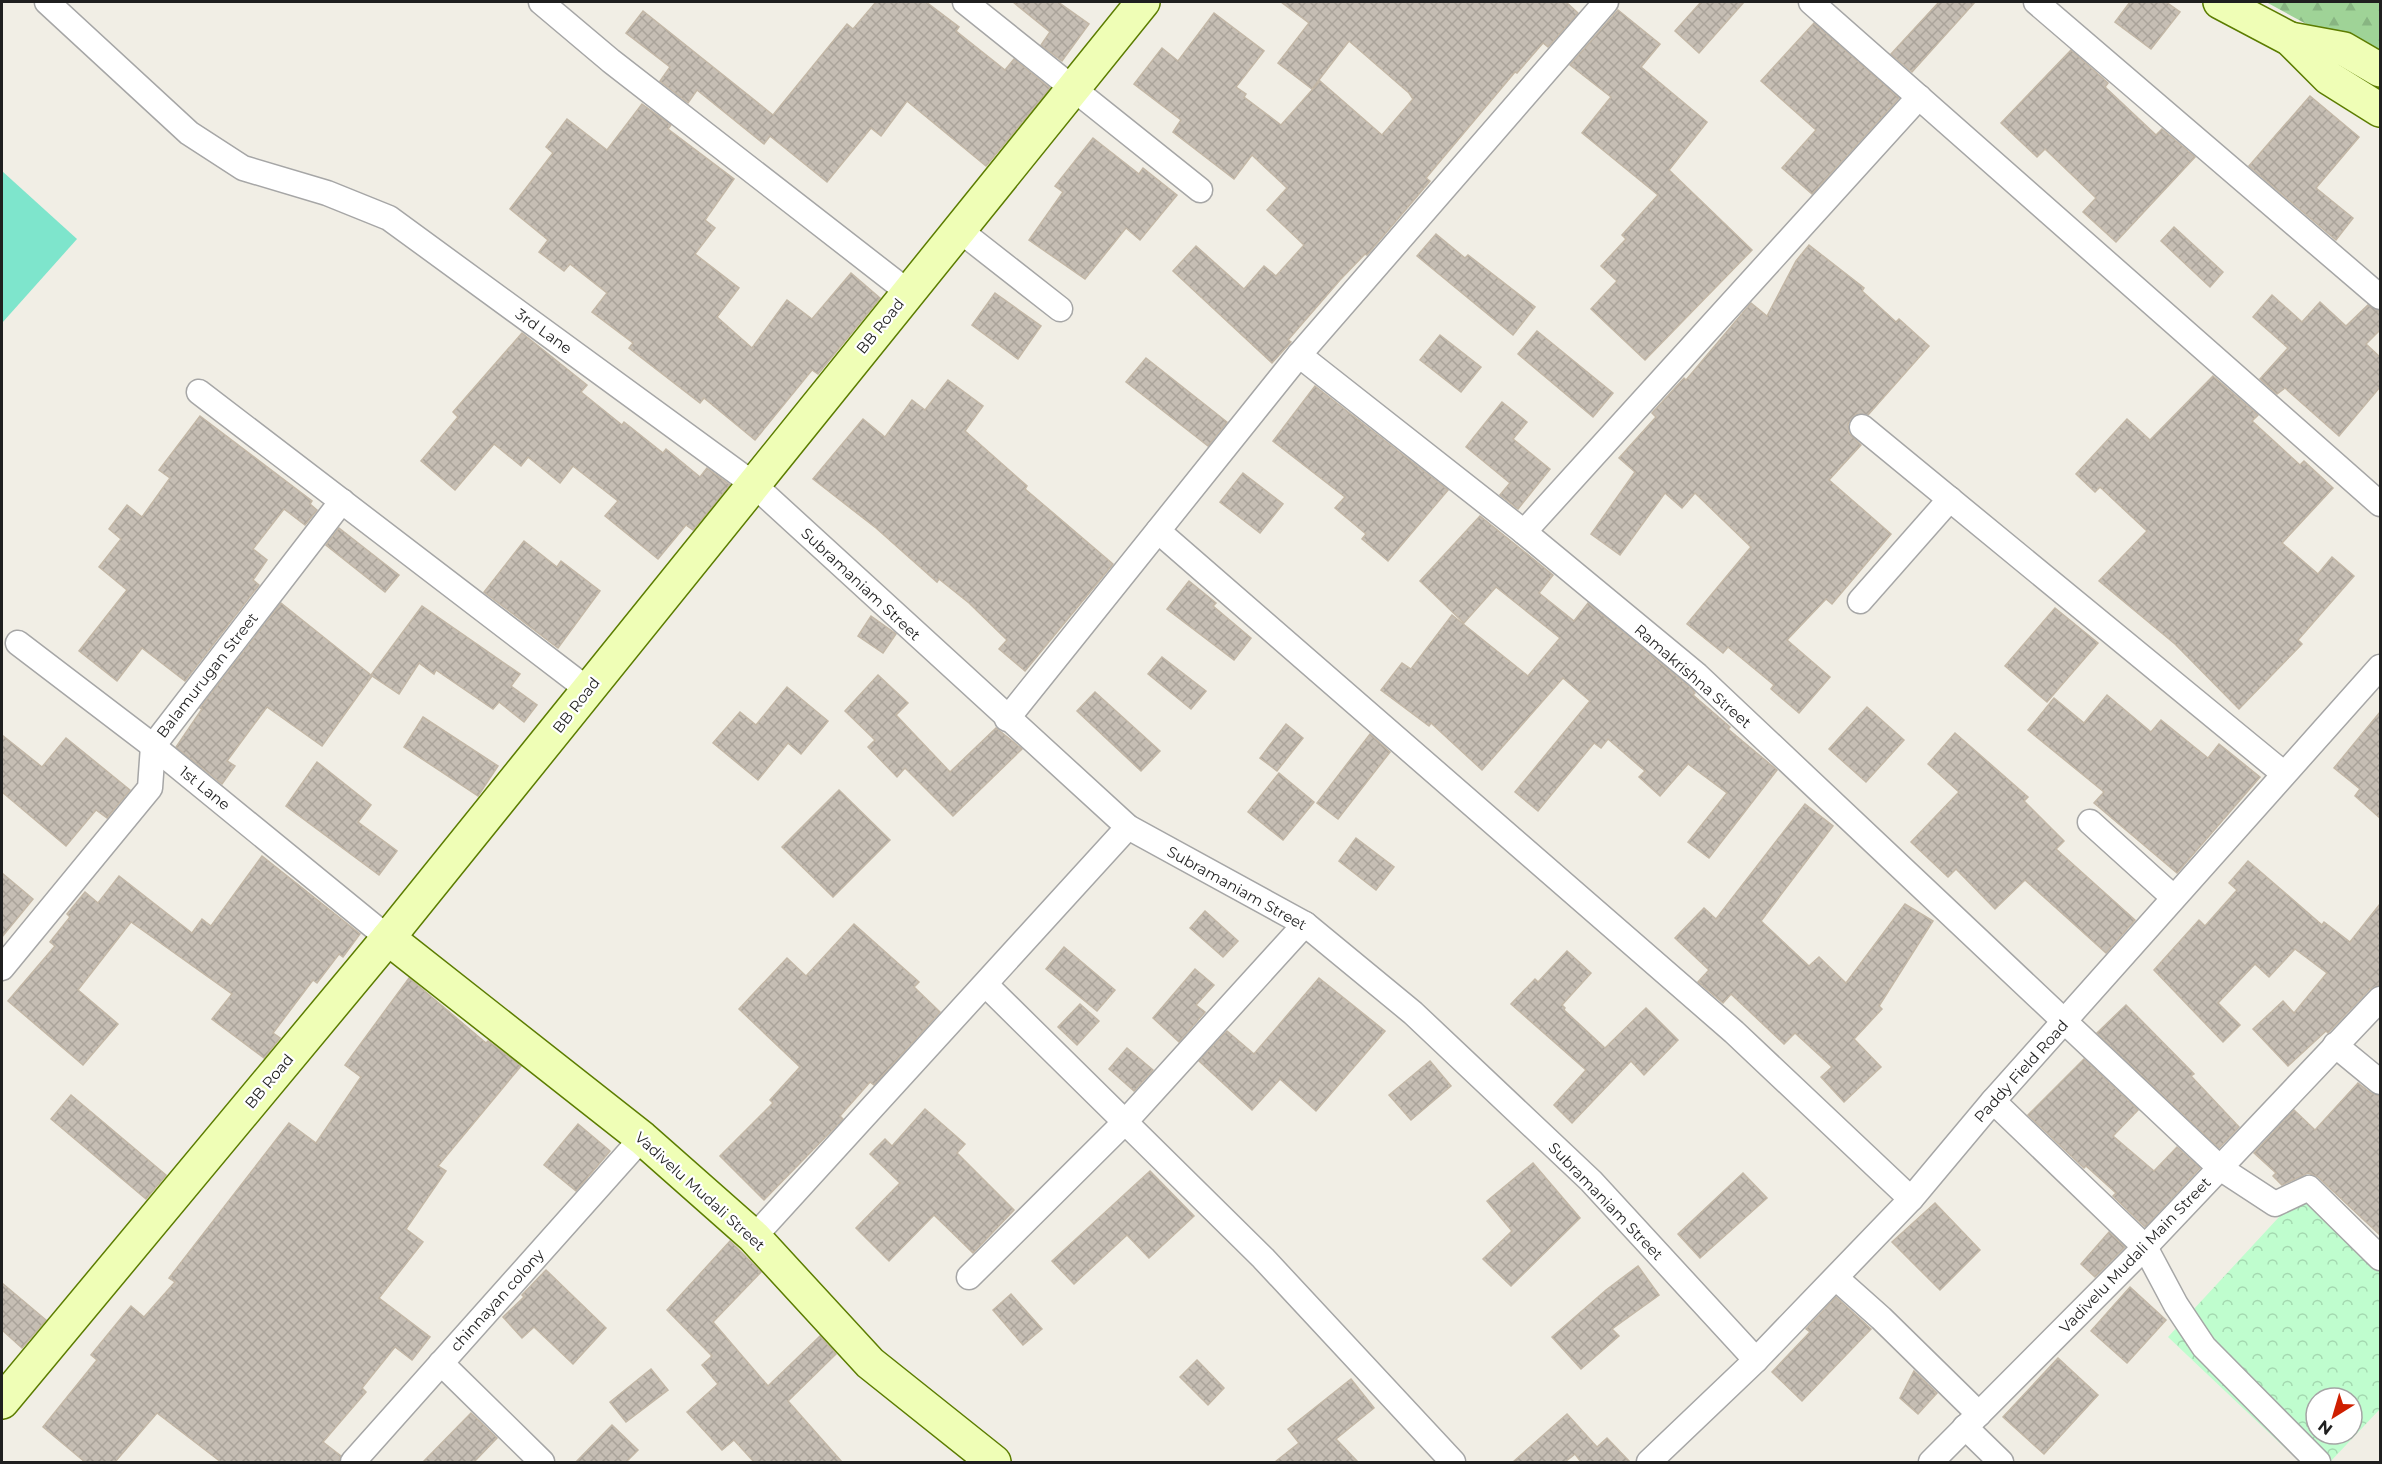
<svg xmlns="http://www.w3.org/2000/svg" width="2382" height="1464" viewBox="0 0 2382 1464" font-family="Montserrat,sans-serif">
<style>
.forest{fill:url(#forest-firs)}
.park{fill:url(#park-crowns);fill-rule:evenodd}
.pitch{fill:#7ee5cc}
.building{fill:url(#building-cross-hatch);stroke:#c3b7a6;stroke-width:1.5}
.lines{fill:none;stroke-linecap:round;stroke-linejoin:round}
.street-casing{stroke:#a6a6a6;stroke-width:27}
.secondary-casing{stroke:#5c7d00;stroke-width:36}
.street{stroke:#fff;stroke-width:24}
.secondary{stroke:#effeb6;stroke-width:33}
.labels{text-anchor:middle;dominant-baseline:central;stroke-width:4.5;stroke-linejoin:round;paint-order:stroke}
.street-label{font-size:15px;fill:#1f1f1f;stroke:#fff}
</style>
<defs>
<pattern id="forest-firs" width="22" height="20" patternUnits="userSpaceOnUse" patternTransform="scale(1.5)"><rect width="22" height="20" fill="#9fd397"/><path d="M5 1l3.5 6h-7zM16 11l3.5 6h-7z" fill="#88b582"/></pattern>
<pattern id="park-crowns" width="20" height="18" patternUnits="userSpaceOnUse" patternTransform="scale(1.5)"><rect width="20" height="18" fill="#bffdce"/><path d="M2 6a3 3 0 1 1 6 0M12 15a3 3 0 1 1 6 0" fill="none" stroke="#a4d8b0"/></pattern>
<pattern id="building-cross-hatch" width="8" height="8" patternUnits="userSpaceOnUse" patternTransform="scale(1.5)"><rect width="8" height="8" fill="#c6beb4"/><path d="M0 0l8 8M0 8l8-8" fill="none" stroke="#aaa39a"/></pattern>
</defs>
<rect width="100%" height="100%" fill="#f1eee5"/>
<path class="forest" d="M2266 2H2380V64L2277 8Z"/>
<path class="park" d="M2304 1190 2380 1257V1409L2330 1462H2300L2168 1337ZM2316 1398H2352V1434H2316Z"/>
<path class="pitch" d="M2 171 77 239 2 323Z"/>
<g class="building">
<path d="M876 2H926L959 27 956 31 1005 70 1014 59 1050 88 986 166 907 101 881 136 871 128 827 182 770 136 764 144 697 90 688 103 660 81 670 67 626 33 643 11 773 115 847 24 853 29Z"/>
<path d="M1013 2H1058L1089 24 1062 61 1041 45 1050 32Z"/>
<path d="M1281 2H1566L1578 13 1548 47 1543 43 1517 73 1515 72 1426 178 1430 181 1390 228 1367 255 1365 254 1340 280 1288 340 1291 342 1272 363 1173 271 1196 246 1244 289 1264 266 1276 276 1304 245 1267 210 1287 188 1252 155 1234 179 1173 132 1181 120 1134 84 1162 48 1178 61 1214 13 1264 51 1236 87 1246 94 1244 97 1281 125 1320 81 1382 135 1413 99 1409 93 1349 41 1312 89 1278 63 1309 23Z"/>
<path d="M1701 2H1744L1699 53 1675 31Z"/>
<path d="M1939 2H1975L1912 72 1891 54Z"/>
<path d="M2130 2H2166L2180 12 2151 49 2115 22Z"/>
<path d="M1618 10 1660 44 1641 67 1707 122 1669 170 1752 250 1645 360 1591 309 1617 281 1601 266 1626 239 1622 235 1658 195 1582 133 1611 97 1570 65Z"/>
<path d="M1814 23 1899 98 1812 194 1782 168 1816 130 1761 81Z"/>
<path d="M2071 50 2108 83 2105 87 2156 135 2162 129 2195 157 2116 242 2083 212 2096 198 2045 149 2037 157 2001 123Z"/>
<path d="M2310 96 2359 137 2316 188 2353 218 2336 240 2249 166Z"/>
<path d="M642 104 671 125 668 129 734 179 705 220 715 228 695 254 739 288 717 317 752 348 787 300 812 319 851 273 880 298 818 374 812 370 755 440 704 398 700 403 629 348 633 343 592 312 607 293 570 264 564 271 539 252 548 240 510 209 553 153 546 147 567 119 607 150Z"/>
<path d="M1093 138 1139 174 1143 168 1177 195 1140 240 1126 228 1085 279 1029 240 1063 192 1055 186Z"/>
<path d="M2174 227 2223 272 2210 287 2161 241Z"/>
<path d="M1436 234 1465 258 1468 255 1535 307 1513 335 1417 256Z"/>
<path d="M1809 245 1864 288 1862 291 1896 322 1899 319 1929 346 1868 415 1856 414 1848 424 1849 433 1861 445 1829 480 1891 534 1832 604 1826 599 1787 640 1830 677 1799 713 1771 689 1774 685 1728 647 1723 653 1687 624 1751 547 1695 493 1682 508 1665 493 1620 555 1591 534 1635 472 1619 458 1656 417 1652 413 1684 378 1686 380 1751 303 1767 316 1796 261Z"/>
<path d="M995 293 1041 326 1018 359 972 325Z"/>
<path d="M2272 295 2302 322 2320 302 2346 326 2368 305 2380 311V330L2366 344 2380 357V387L2339 436 2285 388 2277 394 2260 379 2288 348 2253 317Z"/>
<path d="M1537 331 1613 393 1593 417 1518 354Z"/>
<path d="M522 333 587 385 581 392 622 425 624 422 663 453 666 449 700 477 707 468 730 485 693 530 686 525 658 559 605 516 618 501 573 466 560 483 528 457 521 466 494 444 455 490 421 461 458 417 453 412Z"/>
<path d="M1440 335 1481 367 1461 392 1420 360Z"/>
<path d="M1146 358 1227 422 1208 446 1126 382Z"/>
<path d="M2213 376 2258 415 2252 421 2300 465 2304 461 2333 488 2282 543 2318 574 2332 557 2354 576 2298 640 2302 644 2239 709 2175 644 2099 581 2147 531 2100 487 2095 492 2076 474 2127 419 2150 440Z"/>
<path d="M948 380 983 406 965 431 1027 486 1025 489 1113 564 1025 671 999 649 1007 640 969 603 939 579 937 582 876 528 813 479 863 419 885 437 912 400 925 410Z"/>
<path d="M1315 386 1448 490 1388 561 1362 539 1366 534 1335 508 1345 497 1273 441Z"/>
<path d="M1502 402 1527 422 1513 439 1550 469 1518 509 1500 495 1510 483 1466 447Z"/>
<path d="M200 416 312 501 310 504 317 510 305 525 284 509 253 549 267 560 253 580 259 585 185 681 142 648 117 681 79 651 127 590 99 567 121 539 109 529 127 505 142 517 170 478 159 470Z"/>
<path d="M1243 473 1283 504 1260 533 1220 502Z"/>
<path d="M1480 516 1553 575 1539 593 1574 621 1588 603 1693 690 1695 693 1693 695 1730 727 1728 729 1777 770 1709 858 1688 842 1727 793 1688 764 1660 796 1639 777 1645 771 1608 739 1601 748 1594 743 1538 811 1515 792 1590 701 1563 678 1482 770 1431 723 1429 726 1381 690 1402 663 1411 669 1452 615 1528 676 1560 638 1496 587 1464 623 1420 581Z"/>
<path d="M339 528 399 575 385 592 326 545Z"/>
<path d="M524 541 557 567 561 561 600 591 558 648 484 592Z"/>
<path d="M1189 581 1216 603 1213 606 1251 638 1234 660 1167 609Z"/>
<path d="M281 603 371 675 422 606 520 674 511 686 537 705 524 722 499 702 493 709 436 670 434 674 419 663 399 694 372 676 322 746 267 707 227 761 235 766 222 784 176 747 202 709 200 708Z"/>
<path d="M2055 608 2098 643 2047 702 2005 666Z"/>
<path d="M871 616 896 634 883 653 858 636Z"/>
<path d="M1162 657 1206 691 1191 709 1148 674Z"/>
<path d="M878 675 908 703 896 715 950 772 996 728 1022 749 953 816 905 768 897 777 868 747 875 740 845 711Z"/>
<path d="M787 687 828 721 801 754 788 743 758 780 713 743 740 712 756 725Z"/>
<path d="M1095 692 1160 751 1141 771 1077 711Z"/>
<path d="M2107 695 2151 732 2161 720 2208 758 2219 744 2260 777 2177 873 2094 803 2104 792 2028 730 2054 698 2084 723Z"/>
<path d="M1867 707 1904 740 1866 782 1829 749Z"/>
<path d="M2380 712V818L2355 796 2360 789 2334 768Z"/>
<path d="M423 717 498 766 478 796 404 747Z"/>
<path d="M1286 724 1303 738 1277 771 1260 758Z"/>
<path d="M1955 733 2028 797 2024 801 2064 841 2056 849 2135 920 2106 953 2025 880 1995 909 1956 869 1948 877 1911 842 1959 792 1928 764Z"/>
<path d="M1370 734 1390 752 1338 819 1317 803Z"/>
<path d="M2 735 42 767 66 738 130 790 107 818 96 810 66 846 2 792Z"/>
<path d="M317 762 371 805 358 822 397 851 379 875 286 806Z"/>
<path d="M1279 773 1314 802 1283 840 1248 812Z"/>
<path d="M839 790 890 840 833 897 782 847Z"/>
<path d="M1805 804 1833 826 1761 921 1809 966 1819 957 1846 983 1905 904 1933 921 1879 1006 1882 1009 1854 1039 1881 1067 1844 1102 1821 1077 1832 1067 1795 1033 1784 1044 1731 994 1723 1003 1698 982 1709 970 1675 938 1704 908 1716 919Z"/>
<path d="M1356 838 1394 867 1376 890 1339 861Z"/>
<path d="M262 856 360 934 343 957 339 954 317 983 313 980 273 1033 280 1038 264 1058 212 1019 232 994 131 922 78 990 118 1024 83 1065 8 1001 55 946 50 942 70 917 67 914 85 892 98 903 119 876 192 933 202 919 211 926Z"/>
<path d="M2248 861 2322 925 2324 922 2350 942 2380 904V985L2370 989 2328 1033 2326 1031 2288 1066 2253 1029 2283 1001 2294 1013 2327 973 2295 949 2269 977 2255 964 2218 1003 2240 1025 2223 1042 2154 970 2199 920 2205 926 2237 890 2229 883Z"/>
<path d="M2 873 33 899 2 937Z"/>
<path d="M1205 911 1238 941 1223 957 1190 928Z"/>
<path d="M854 924 919 982 914 987 940 1012 874 1085 870 1082 840 1116 843 1119 764 1200 720 1156 773 1103 770 1100 800 1067 739 1009 787 958 806 976Z"/>
<path d="M1064 947 1115 990 1097 1011 1046 969Z"/>
<path d="M1567 951 1591 973 1562 1005 1565 1008 1564 1010 1605 1048 1646 1008 1678 1040 1644 1075 1631 1061 1572 1123 1554 1105 1586 1070 1511 1004 1535 979 1538 982Z"/>
<path d="M1195 969 1214 985 1196 1005 1205 1012 1179 1042 1153 1018Z"/>
<path d="M409 978 486 1043 488 1041 521 1066 438 1166 446 1171 406 1229 423 1242 379 1298 430 1337 412 1360 395 1347 362 1388 366 1392 323 1442 341 1456 339 1462H221L157 1413 115 1462H85L43 1427 97 1360 91 1355 131 1306 144 1317 175 1282 169 1278 289 1123 316 1143 361 1077 345 1065Z"/>
<path d="M1319 978 1385 1031 1316 1111 1280 1079 1252 1110 1199 1061 1227 1031 1254 1054Z"/>
<path d="M1080 1004 1099 1021 1077 1045 1058 1027Z"/>
<path d="M2126 1005 2194 1074 2191 1076 2239 1127 2219 1148 2097 1033Z"/>
<path d="M1127 1048 1153 1070 1134 1091 1109 1069Z"/>
<path d="M2084 1059 2138 1110 2113 1136 2154 1171 2177 1147 2200 1168 2145 1227 2113 1196 2116 1193 2086 1166 2084 1168 2028 1115Z"/>
<path d="M1430 1061 1451 1086 1411 1120 1389 1095Z"/>
<path d="M2358 1083 2371 1093 2380 1096V1235L2318 1177 2308 1173 2282 1185 2273 1176 2276 1173 2254 1153 2294 1110 2315 1130Z"/>
<path d="M71 1095 166 1175 146 1199 51 1119Z"/>
<path d="M925 1109 965 1144 957 1153 1014 1210 973 1253 934 1215 889 1261 856 1228 900 1183 870 1154 885 1139 892 1146Z"/>
<path d="M578 1124 610 1151 576 1191 544 1165Z"/>
<path d="M1533 1163 1580 1218 1511 1286 1483 1259 1512 1231 1487 1201Z"/>
<path d="M1150 1171 1194 1216 1149 1258 1127 1235 1074 1284 1052 1261Z"/>
<path d="M1743 1173 1767 1198 1700 1258 1678 1234Z"/>
<path d="M1935 1203 1980 1250 1940 1290 1892 1242Z"/>
<path d="M2109 1232 2125 1247 2095 1277 2081 1264Z"/>
<path d="M730 1241 761 1272 713 1322 768 1386 820 1336 836 1354 788 1401 842 1462H754L734 1440 722 1450 687 1412 718 1384 702 1365 712 1356 667 1310Z"/>
<path d="M1638 1266 1659 1295 1612 1329 1619 1336 1581 1369 1552 1337 1606 1290Z"/>
<path d="M546 1270 606 1328 573 1364 534 1327 522 1338 503 1317 524 1297 522 1295Z"/>
<path d="M2 1283 46 1320 22 1348 2 1330Z"/>
<path d="M2130 1287 2166 1320 2127 1363 2091 1331Z"/>
<path d="M1011 1294 1042 1329 1023 1345 993 1310Z"/>
<path d="M1836 1297 1871 1329 1802 1401 1772 1372 1810 1332 1806 1329Z"/>
<path d="M2058 1358 2098 1395 2044 1454 2003 1417Z"/>
<path d="M1197 1360 1224 1388 1208 1405 1180 1377Z"/>
<path d="M651 1369 668 1390 626 1422 610 1402Z"/>
<path d="M1914 1371 1937 1393 1918 1414 1900 1398Z"/>
<path d="M1351 1379 1374 1408 1336 1439 1358 1462H1275L1299 1443 1288 1429Z"/>
<path d="M471 1413 497 1438 474 1462H423Z"/>
<path d="M1567 1414 1597 1447 1607 1438 1630 1462H1581L1575 1454 1565 1462H1513Z"/>
<path d="M612 1425 638 1450 626 1462H576Z"/>
</g>
<g class="lines">
<g class="street-casing">
<g id="street">
<path d="M47 2 189 133 243 168 327 193 389 218 753 484 1128 827 1305 924 1413 1013 1591 1181 1756 1360"/>
<path d="M541 2 611 61 908 292"/>
<path d="M965 2 1200 190"/>
<path d="M1811 2 2380 504"/>
<path d="M2036 2 2380 297"/>
<path d="M958 229 1060 309"/>
<path d="M1299 355 1524 532 1697 675 2220 1168 2275 1204 2309 1188 2380 1258"/>
<path d="M199 392 587 689"/>
<path d="M1862 427 2283 773"/>
<path d="M1158 531 1734 1032 1911 1199"/>
<path d="M1524 532 1919 97"/>
<path d="M1860 601 1950 499"/>
<path d="M18 643 153 746 388 938"/>
<path d="M1007 719 1299 355 1606 2"/>
<path d="M2090 822 2173 897"/>
<path d="M2 968 150 788 153 746 342 501"/>
<path d="M986 985 1263 1258 1453 1462"/>
<path d="M2335 1045 2380 1082"/>
<path d="M1993 1101 2145 1247 2176 1305 2204 1347 2318 1462"/>
<path d="M754 1237 1128 827"/>
<path d="M969 1277 1125 1122 1305 924"/>
<path d="M1836 1278 1881 1318 1979 1414"/>
<path d="M441 1363 542 1462"/>
<path d="M1965 1427 2001 1462"/>
<path d="M353 1462 642 1138"/>
<path d="M1649 1462 1756 1360 1911 1199 1993 1101 2380 667"/>
<path d="M1931 1462 2145 1247 2380 999"/>
</g>
</g>
<g class="secondary-casing">
<g id="secondary">
<path d="M2220 2 2290 39 2329 78 2380 110"/>
<path d="M2290 39 2344 49 2380 70"/>
<path d="M388 938 642 1138 754 1237 870 1363 994 1462"/>
<path d="M2 1402 388 938 1143 2"/>
</g>
</g>
<use href="#street" class="street"/>
<use href="#secondary" class="secondary"/>
</g>
<g class="labels">
<g class="street-label">
<text transform="translate(880 326) rotate(-51)">BB Road</text>
<text transform="translate(544 331) rotate(36)">3rd Lane</text>
<text transform="translate(861 584) rotate(43)">Subramaniam Street</text>
<text transform="translate(207 675) rotate(-52)">Balamurugan Street</text>
<text transform="translate(1693 676) rotate(41)">Ramakrishna Street</text>
<text transform="translate(576 705) rotate(-52)">BB Road</text>
<text transform="translate(205 788) rotate(39)">1st Lane</text>
<text transform="translate(1237 888) rotate(29)">Subramaniam Street</text>
<text transform="translate(2021 1071) rotate(-48)">Paddy Field Road</text>
<text transform="translate(269 1081) rotate(-50)">BB Road</text>
<text transform="translate(700 1191) rotate(42)">Vadivelu Mudali Street</text>
<text transform="translate(1606 1201) rotate(46)">Subramaniam Street</text>
<text transform="translate(2135 1255) rotate(-46)">Vadivelu Mudali Main Street</text>
<text transform="translate(497 1300) rotate(-48)">chinnayan colony</text>
</g>
</g>
<rect width="2382" height="1464" fill="none" stroke="#1f1f1f" stroke-width="6"/>
<g transform="translate(2334 1416) rotate(217)"><circle r="28" fill="#ffffff" stroke="#a5a5a5" stroke-width="1.5"/>
<path d="M0-4.5L10 22L0 15L-10 22Z" fill="#cf1f00"/>
<text y="-9" font-size="16" font-weight="bold" text-anchor="middle" fill="#1f1f1f">N</text>
</g>
</svg>
